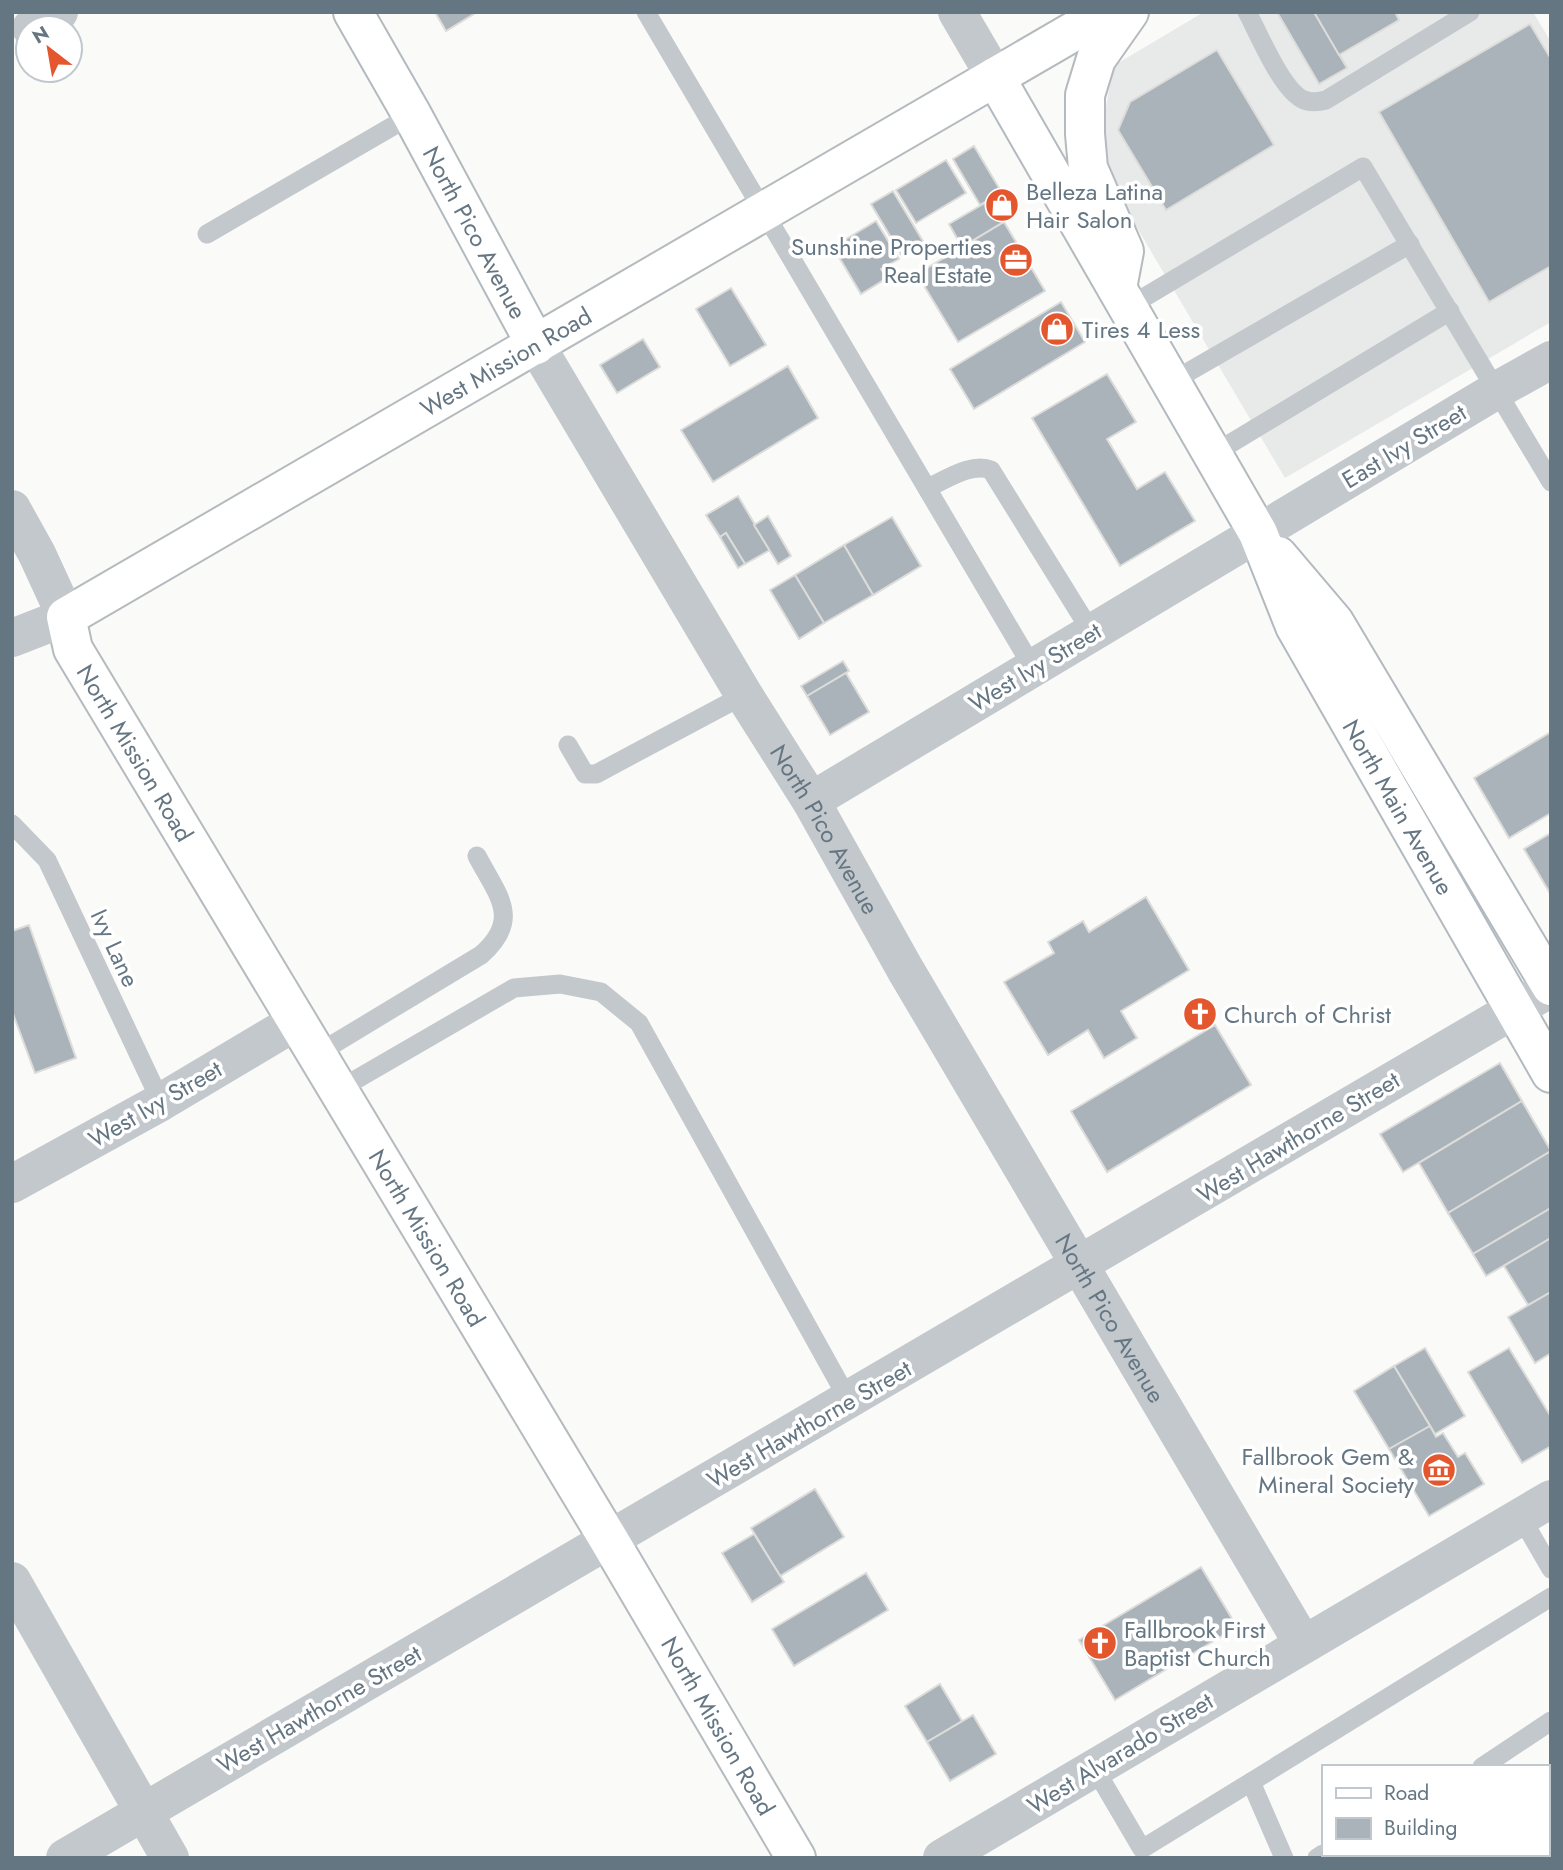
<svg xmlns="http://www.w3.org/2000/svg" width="1563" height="1870" viewBox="0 0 1563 1870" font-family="Jost,sans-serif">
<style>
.built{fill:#e8e9e9}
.building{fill:#aab3b9;stroke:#dcdcda;stroke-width:2}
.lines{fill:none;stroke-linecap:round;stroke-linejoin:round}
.secondary-casing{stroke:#b3babf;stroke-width:42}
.primary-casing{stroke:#b5babe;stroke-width:42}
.service{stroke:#c3c8cc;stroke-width:19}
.minor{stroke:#c3c8cc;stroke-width:38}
.tertiary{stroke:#c3c8cc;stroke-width:38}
.secondary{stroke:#fff;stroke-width:38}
.primary{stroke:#fff;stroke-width:38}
.labels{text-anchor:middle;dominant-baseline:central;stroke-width:7;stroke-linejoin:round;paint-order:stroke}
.poi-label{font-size:24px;fill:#657683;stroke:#fff;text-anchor:start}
.street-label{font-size:24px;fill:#657683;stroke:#fff}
</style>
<rect width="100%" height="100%" fill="#fafaf8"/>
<path class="built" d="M1204 12H1533L1551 42V322L1285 478 1097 160 1113 66Z"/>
<g class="building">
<path d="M435 12H477L446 31Z"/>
<path d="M1277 12H1314L1347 68 1319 84Z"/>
<path d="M1314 12H1395L1399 20 1339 55Z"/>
<path d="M1530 24 1551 59V266L1489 302 1379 112Z"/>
<path d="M1217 50 1274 145 1166 210 1118 130 1130 102Z"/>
<path d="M974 146 1002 193 980 205 953 159Z"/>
<path d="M946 160 966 193 916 223 896 190Z"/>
<path d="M893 191 924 243 902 256 871 204Z"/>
<path d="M1002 193 1015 215 962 247 949 224Z"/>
<path d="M876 221 899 259 881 269 887 278 861 294 833 247Z"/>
<path d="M1004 222 1045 291 958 342 917 274Z"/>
<path d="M731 288 766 345 730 366 696 309Z"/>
<path d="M1061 302 1085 342 974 409 950 369Z"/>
<path d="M643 339 660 367 617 393 600 365Z"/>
<path d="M788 366 818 418 713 482 681 430Z"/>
<path d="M1107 374 1136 422 1107 439 1137 489 1165 472 1195 521 1120 566 1032 418Z"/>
<path d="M738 496 770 550 745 564 726 533 720 537 706 515Z"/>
<path d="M768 516 791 556 778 564 754 525Z"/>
<path d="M892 517 921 566 873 595 844 545Z"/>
<path d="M726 533 745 564 738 568 720 537Z"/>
<path d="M844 545 873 595 824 623 795 575Z"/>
<path d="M795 575 824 623 799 639 770 590Z"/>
<path d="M843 661 849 671 807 696 801 686Z"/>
<path d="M846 673 869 712 830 735 807 696Z"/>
<path d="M1551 732V813L1509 838 1474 778Z"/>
<path d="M1551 833V895L1524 849Z"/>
<path d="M1146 897 1189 970 1121 1011 1137 1038 1104 1058 1088 1030 1048 1055 1004 982 1054 953 1048 942 1083 921 1089 932Z"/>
<path d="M29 925 76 1058 35 1073 12 1011V931Z"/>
<path d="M1215 1025 1251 1085 1107 1172 1071 1111Z"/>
<path d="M1500 1063 1522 1101 1403 1172 1380 1134Z"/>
<path d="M1522 1101 1551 1151 1448 1213 1419 1163Z"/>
<path d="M1551 1151V1208L1473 1254 1448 1213Z"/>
<path d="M1551 1208V1238L1486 1276 1473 1254Z"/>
<path d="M1551 1238V1292L1528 1305 1504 1266Z"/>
<path d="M1551 1292V1353L1535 1363 1508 1317Z"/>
<path d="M1425 1348 1465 1416 1435 1434 1394 1366Z"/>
<path d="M1509 1348 1551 1417V1446L1522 1463 1468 1372Z"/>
<path d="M1394 1366 1430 1426 1389 1449 1354 1391Z"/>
<path d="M1430 1426 1436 1437 1443 1433 1458 1457 1465 1453 1484 1484 1429 1516 1389 1449Z"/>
<path d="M815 1489 844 1537 780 1576 751 1528Z"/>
<path d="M754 1534 784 1582 752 1602 722 1553Z"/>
<path d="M1201 1567 1237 1627 1115 1700 1079 1640Z"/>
<path d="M866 1573 888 1610 794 1666 772 1629Z"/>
<path d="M940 1684 962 1721 927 1742 905 1706Z"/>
<path d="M973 1715 996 1754 950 1781 927 1742Z"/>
</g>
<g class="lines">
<g class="secondary-casing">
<g id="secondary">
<path id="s2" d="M353 12 412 115 536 345"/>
<path id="s3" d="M995 77 1258 533 1295 626 1551 1073"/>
<path d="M1278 556 1334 622 1551 986"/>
</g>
</g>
<g class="primary-casing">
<g id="primary">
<path d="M1117 288 1124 251 1088 168 1085 134V95L1096 59 1129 12"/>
<path id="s4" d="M796 1858 609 1540 73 649 66 617 1107 12"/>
</g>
</g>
<g class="service">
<path d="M646 12 1033 668"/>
<path d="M1247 12C1259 34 1282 91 1304 100 1312 103 1319 102 1326 100L1470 12"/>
<path d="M207 234 412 115"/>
<path d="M1128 307 1363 167 1551 482"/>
<path d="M1171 382 1410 244"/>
<path d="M1213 454 1450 311"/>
<path d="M927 488C946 480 971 462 991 470L1092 633"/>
<path d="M568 745 585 774H596L744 695"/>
<path d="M12 824 47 860 161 1102"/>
<path d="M317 1054 481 955C522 919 498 896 477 856"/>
<path d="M338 1090 514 988 560 984 601 992 639 1023 849 1401"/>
<path d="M1521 1517 1551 1569"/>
<path d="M1482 1767 1551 1721"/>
<path d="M1095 1769 1142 1849 1251 1782 1284 1858"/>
<path d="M1251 1782 1551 1597"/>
<path d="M1499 1854 1500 1858"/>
<path d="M1317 1858 1323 1854"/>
</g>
<g class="minor">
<path d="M12 638 66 617"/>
<path d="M811 801 1497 390 1551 360"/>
<path d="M12 1184 161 1102 297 1021"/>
<path d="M12 1581 170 1858"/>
<path d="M65 1858 1551 988"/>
</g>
<g class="tertiary">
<path d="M957 12 995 77"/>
<path d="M31 28 59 12"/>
<path id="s1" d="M536 345 744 695 811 801 905 969 1303 1644"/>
<path d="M12 509 37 554 66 617"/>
<path d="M942 1858 1551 1499"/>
</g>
<use href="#secondary" class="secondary"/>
<use href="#primary" class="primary"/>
</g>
<defs>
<g id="shop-disc" transform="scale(1.75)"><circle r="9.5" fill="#e4572e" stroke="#fff"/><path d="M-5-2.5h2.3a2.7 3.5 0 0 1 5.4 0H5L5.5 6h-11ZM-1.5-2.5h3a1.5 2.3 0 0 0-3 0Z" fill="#fff"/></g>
<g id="office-disc" transform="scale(1.75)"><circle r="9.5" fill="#e4572e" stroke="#fff"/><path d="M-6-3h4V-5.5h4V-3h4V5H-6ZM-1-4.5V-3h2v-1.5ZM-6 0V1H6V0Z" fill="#fff"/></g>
<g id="church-disc" transform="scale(1.75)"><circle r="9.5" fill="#e4572e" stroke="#fff"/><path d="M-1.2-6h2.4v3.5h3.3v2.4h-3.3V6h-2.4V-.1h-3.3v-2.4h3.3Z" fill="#fff"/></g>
<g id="museum-disc" transform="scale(1.75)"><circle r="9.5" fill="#e4572e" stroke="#fff"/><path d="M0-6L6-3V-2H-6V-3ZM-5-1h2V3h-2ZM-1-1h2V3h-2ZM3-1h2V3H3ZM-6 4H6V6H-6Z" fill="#fff"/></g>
</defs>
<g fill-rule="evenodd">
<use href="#shop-disc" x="1002" y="205"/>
<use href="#office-disc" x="1016" y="260"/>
<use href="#shop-disc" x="1057" y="329"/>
<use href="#church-disc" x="1200" y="1014"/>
<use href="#museum-disc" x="1439" y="1470"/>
<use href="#church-disc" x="1100" y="1643"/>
</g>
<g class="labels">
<g class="poi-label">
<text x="1026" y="191">Belleza Latina<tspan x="1026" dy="28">Hair Salon</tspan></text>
<text x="992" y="246" text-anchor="end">Sunshine Properties<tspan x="992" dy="28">Real Estate</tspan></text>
<text x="1082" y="329">Tires 4 Less</text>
<text x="1224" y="1014">Church of Christ</text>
<text x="1414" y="1456" text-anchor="end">Fallbrook Gem &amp;<tspan x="1414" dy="28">Mineral Society</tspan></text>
<text x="1124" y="1629">Fallbrook First<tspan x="1124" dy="28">Baptist Church</tspan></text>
</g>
<g class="street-label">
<text stroke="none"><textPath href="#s2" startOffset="252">North Pico Avenue</textPath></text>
<text stroke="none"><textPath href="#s4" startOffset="1950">West Mission Road</textPath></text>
<text transform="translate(1404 446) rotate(-31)">East Ivy Street</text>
<text transform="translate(1035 667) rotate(-31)">West Ivy Street</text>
<text transform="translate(135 753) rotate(59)">North Mission Road</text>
<text stroke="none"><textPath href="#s3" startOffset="835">North Main Avenue</textPath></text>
<text stroke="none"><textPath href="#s1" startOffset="564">North Pico Avenue</textPath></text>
<text transform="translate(115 948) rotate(65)">Ivy Lane</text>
<text transform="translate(155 1104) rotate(-30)">West Ivy Street</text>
<text transform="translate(1298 1137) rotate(-31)">West Hawthorne Street</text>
<text transform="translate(427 1238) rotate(59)">North Mission Road</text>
<text stroke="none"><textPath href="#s1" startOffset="1130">North Pico Avenue</textPath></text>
<text transform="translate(809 1424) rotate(-30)">West Hawthorne Street</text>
<text transform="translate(319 1709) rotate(-30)">West Hawthorne Street</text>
<text transform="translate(718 1726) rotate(60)">North Mission Road</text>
<text transform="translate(1120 1753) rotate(-31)">West Alvarado Street</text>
</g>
</g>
<rect width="1563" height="1870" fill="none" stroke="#657683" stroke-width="28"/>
<rect x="1322" y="1765" width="228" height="91" fill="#ffffff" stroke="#c1c8cd" stroke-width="2"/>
<rect x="1336" y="1788" width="35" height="10" fill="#ffffff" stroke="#c1c8cd" stroke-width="2"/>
<text x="1384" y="1800" font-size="21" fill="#657683">Road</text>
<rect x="1336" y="1818" width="35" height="21" fill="#aab3b9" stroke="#c1c8cd" stroke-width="2"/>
<text x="1384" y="1835" font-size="21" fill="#657683">Building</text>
<g transform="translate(49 49) rotate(329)"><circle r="33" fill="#ffffff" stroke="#c1c8cd" stroke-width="2"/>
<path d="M0-5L12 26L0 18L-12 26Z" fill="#e4572e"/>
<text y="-10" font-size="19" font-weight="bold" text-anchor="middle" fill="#657683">N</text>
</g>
</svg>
